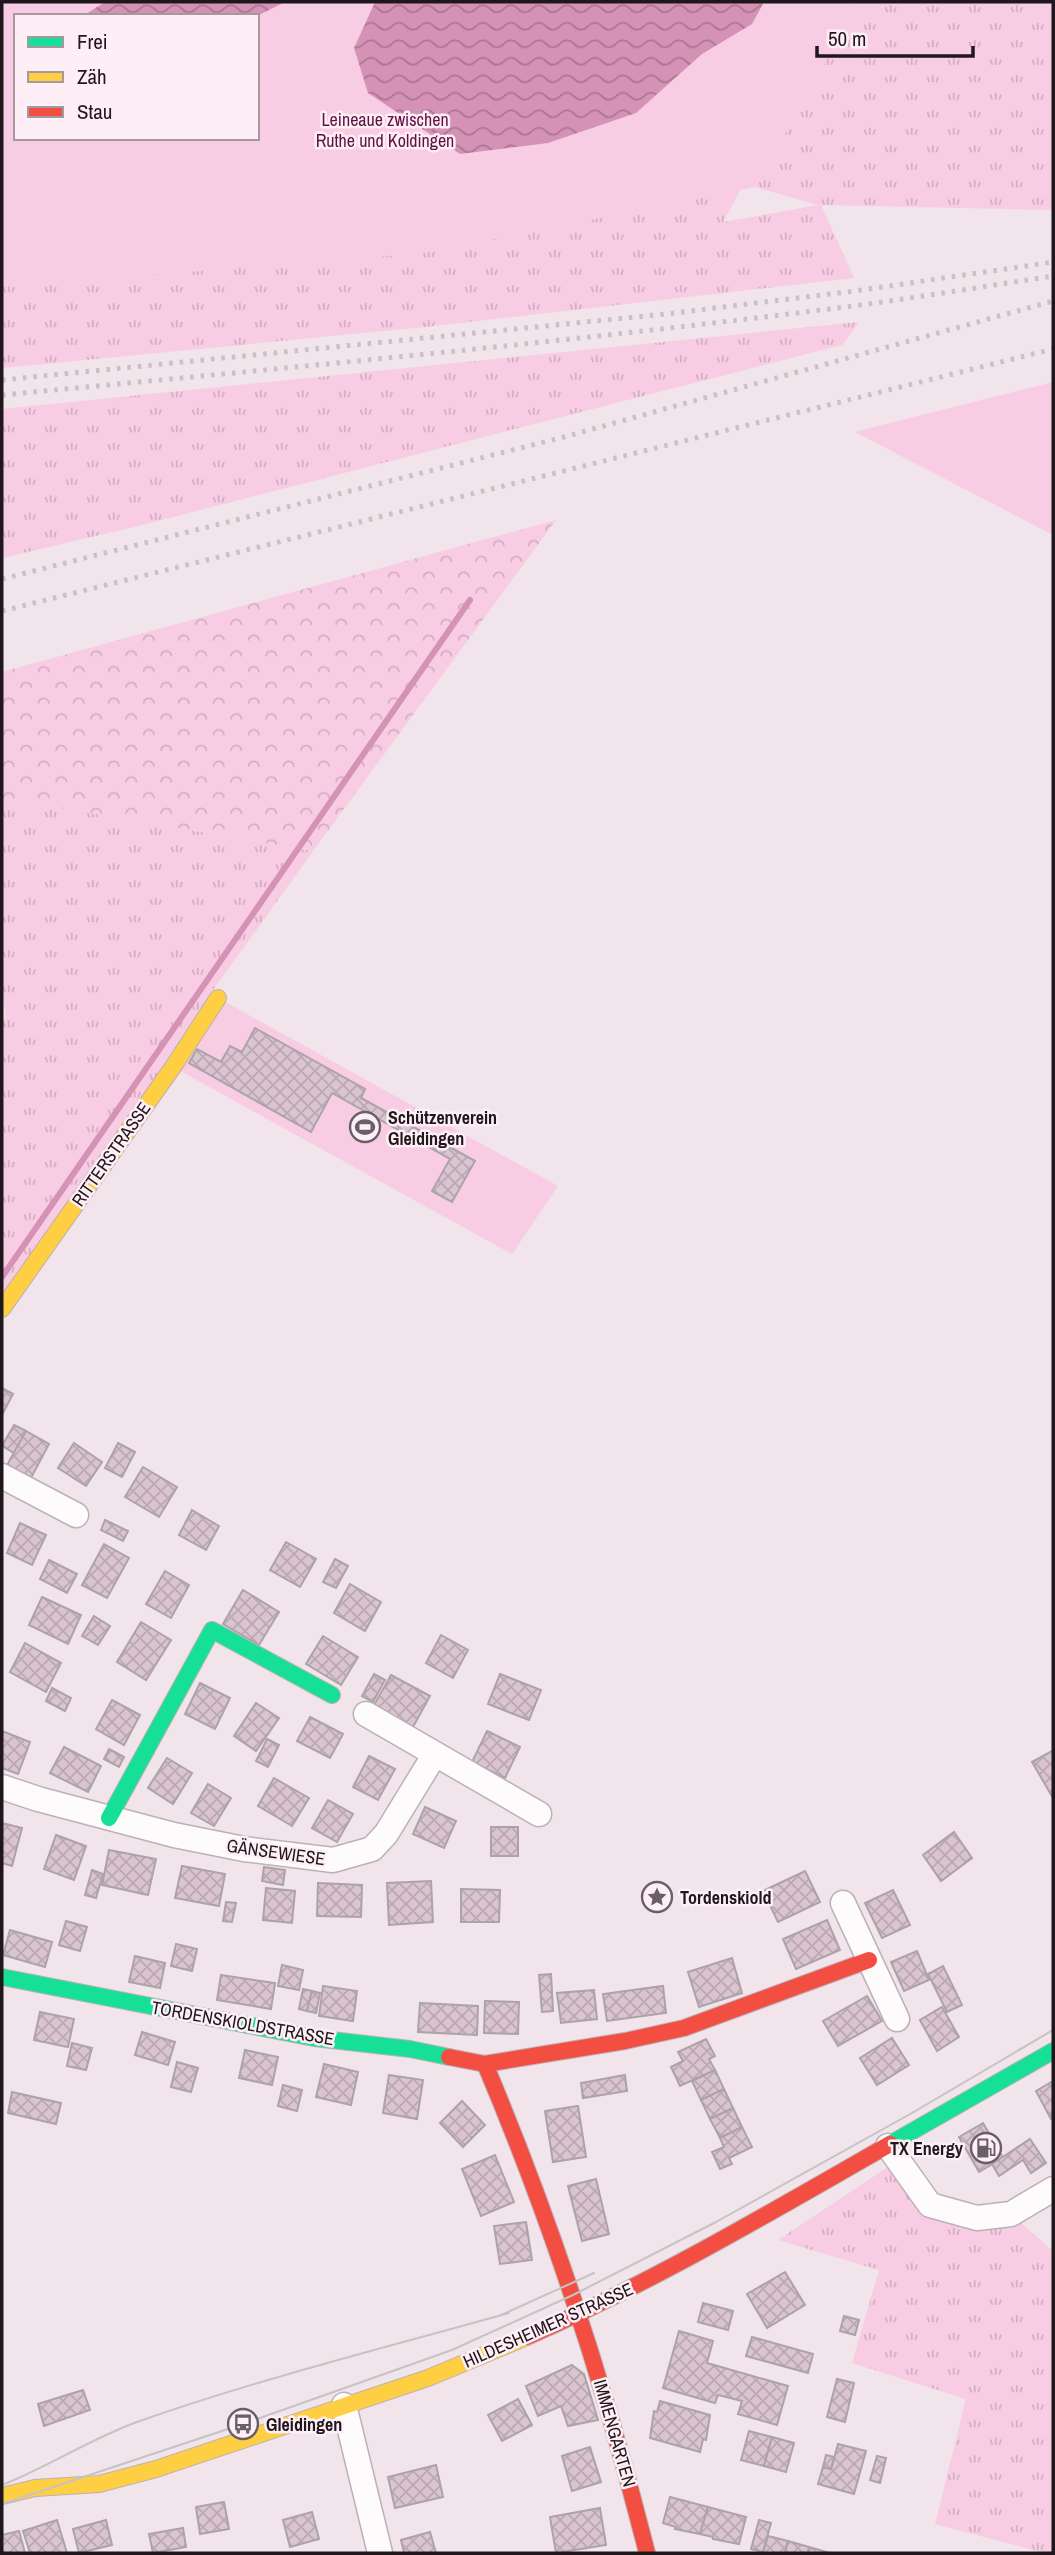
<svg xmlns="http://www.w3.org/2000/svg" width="1055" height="2555" viewBox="0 0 1055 2555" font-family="'Archivo Narrow',sans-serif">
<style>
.grass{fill:url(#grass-tufts)}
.forest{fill:url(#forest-crowns)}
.park{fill:#f8cce2;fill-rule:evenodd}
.water{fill:url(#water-waves)}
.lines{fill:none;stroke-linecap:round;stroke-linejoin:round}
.stream{stroke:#d492b6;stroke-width:6}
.building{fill:url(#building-cross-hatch);stroke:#aca3a7;stroke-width:2}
.street-casing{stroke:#bcb1b6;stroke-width:27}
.fast-casing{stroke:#bcb1b6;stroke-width:18}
.slow-casing{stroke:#bcb1b6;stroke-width:18}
.jam-casing{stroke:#bcb1b6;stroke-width:18}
.street{stroke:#fdfbfc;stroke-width:24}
.fast{stroke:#16e098;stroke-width:16}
.slow{stroke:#ffcf43;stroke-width:16}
.jam{stroke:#f24e42;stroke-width:16}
.tram{stroke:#c6c3c5;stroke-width:2}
.rail{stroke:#c6c3c5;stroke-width:5;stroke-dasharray:3.5 7;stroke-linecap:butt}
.labels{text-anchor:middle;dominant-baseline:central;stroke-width:5;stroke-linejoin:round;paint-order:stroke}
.park-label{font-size:18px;fill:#601043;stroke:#feeff6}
.poi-label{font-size:18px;font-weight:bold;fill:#20171c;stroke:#feeff6;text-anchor:start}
.street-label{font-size:18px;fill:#20171c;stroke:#feeff6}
</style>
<defs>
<pattern id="grass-tufts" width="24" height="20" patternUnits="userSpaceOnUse" patternTransform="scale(1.75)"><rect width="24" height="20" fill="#f8cce2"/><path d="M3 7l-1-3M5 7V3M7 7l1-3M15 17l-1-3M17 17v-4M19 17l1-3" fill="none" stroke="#d4aec1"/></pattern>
<pattern id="forest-crowns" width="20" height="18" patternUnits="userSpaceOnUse" patternTransform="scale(1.75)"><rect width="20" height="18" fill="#f8cce2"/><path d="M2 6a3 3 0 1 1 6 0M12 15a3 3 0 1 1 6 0" fill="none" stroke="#d4aec1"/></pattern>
<pattern id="water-waves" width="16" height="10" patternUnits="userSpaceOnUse" patternTransform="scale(1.75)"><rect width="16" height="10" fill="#d492b6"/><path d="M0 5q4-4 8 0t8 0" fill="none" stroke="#ac7693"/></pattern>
<pattern id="building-cross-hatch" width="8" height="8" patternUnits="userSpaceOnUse" patternTransform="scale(1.75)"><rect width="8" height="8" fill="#dac4d0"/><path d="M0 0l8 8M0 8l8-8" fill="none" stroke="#bba8b2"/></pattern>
</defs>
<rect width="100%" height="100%" fill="#f1e4ea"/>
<g class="grass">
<path d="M2 2 16 16V138H257L375 2H843L723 222 818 205 755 187 859 2H1053V210L821 205 854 278 425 327 2 368Z"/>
<path d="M859 322 842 345 138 526 2 558V409Z"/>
<path d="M2 798 313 851 211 993 2 1309V1021L6 1017 2 988Z"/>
<path d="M897 2161 930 2205 1011 2214 1053 2251V2553H1044L935 2524 966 2399 852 2363 879 2270 778 2240Z"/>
</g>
<path class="forest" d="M556 520 313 851 2 798V672Z"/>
<g class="park">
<path d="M2 2H859L755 187 425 253 2 287ZM16 16H257V138H16Z"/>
<path d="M1053 382V535L855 432Z"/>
<path d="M218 998 558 1186 512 1254 173 1067Z"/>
</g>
<g class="water">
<path d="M105 2H285L257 16H83Z"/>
<path d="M375 2H764L752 24 702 54 636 113 548 143 460 154 368 93 354 48Z"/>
</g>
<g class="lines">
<path class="stream" d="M2 1277 470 600"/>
</g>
<g class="building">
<path d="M255 1028 365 1089 361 1098 475 1161 452 1202 432 1191 450 1159 332 1093 311 1132 189 1063 197 1049 221 1062 230 1046 242 1052Z"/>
<path d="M2 1388 13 1394 2 1415Z"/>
<path d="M14 1425 26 1431 14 1453 2 1446Z"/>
<path d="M26 1431 49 1444 31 1478 7 1465Z"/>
<path d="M74 1443 102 1462 86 1486 58 1468Z"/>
<path d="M118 1443 135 1452 122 1477 105 1468Z"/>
<path d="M143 1467 177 1487 159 1517 125 1497Z"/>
<path d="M192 1510 219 1526 206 1550 179 1535Z"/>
<path d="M105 1520 128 1531 123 1541 101 1530Z"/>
<path d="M20 1523 46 1535 32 1565 7 1553Z"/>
<path d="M286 1542 316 1559 300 1587 270 1570Z"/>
<path d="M104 1544 129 1558 107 1598 82 1585Z"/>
<path d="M335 1559 348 1566 336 1588 323 1582Z"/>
<path d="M49 1560 77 1574 67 1593 40 1579Z"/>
<path d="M165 1571 189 1585 171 1618 146 1604Z"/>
<path d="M350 1584 381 1602 365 1631 334 1613Z"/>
<path d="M243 1590 279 1612 259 1645 223 1624Z"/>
<path d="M42 1597 81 1615 68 1644 29 1625Z"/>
<path d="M94 1616 110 1626 98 1645 82 1636Z"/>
<path d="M141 1622 171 1640 146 1680 117 1662Z"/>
<path d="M441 1635 468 1650 453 1678 426 1663Z"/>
<path d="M323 1636 358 1657 341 1685 306 1664Z"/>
<path d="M25 1643 61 1663 46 1692 10 1672Z"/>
<path d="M374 1674 385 1680 373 1702 362 1696Z"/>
<path d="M500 1674 541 1690 529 1720 488 1704Z"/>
<path d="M391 1675 430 1696 413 1727 374 1705Z"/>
<path d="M200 1683 230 1698 215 1729 185 1714Z"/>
<path d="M52 1688 71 1698 65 1711 46 1701Z"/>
<path d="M112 1700 140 1715 124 1745 96 1729Z"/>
<path d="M256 1703 279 1718 256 1751 234 1736Z"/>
<path d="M310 1717 343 1734 330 1758 297 1741Z"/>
<path d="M2 1731 30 1742 18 1774 2 1768Z"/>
<path d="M487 1731 520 1747 505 1778 472 1762Z"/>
<path d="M267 1739 279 1745 268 1767 256 1761Z"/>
<path d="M64 1747 101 1766 88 1792 50 1773Z"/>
<path d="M109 1749 124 1757 119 1767 104 1759Z"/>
<path d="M1052 1751 1053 1754V1798L1032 1762Z"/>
<path d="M369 1756 395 1769 378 1800 353 1787Z"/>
<path d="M167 1758 192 1773 173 1804 148 1788Z"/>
<path d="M274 1778 309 1798 292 1826 258 1806Z"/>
<path d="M208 1784 231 1798 214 1826 191 1813Z"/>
<path d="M328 1800 353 1814 337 1842 312 1828Z"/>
<path d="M425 1807 456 1821 444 1848 413 1834Z"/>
<path d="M2 1823 22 1828 12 1866 2 1863Z"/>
<rect x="491" y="1827" width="27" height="29"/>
<path d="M954 1832 972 1858 941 1881 923 1855Z"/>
<path d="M56 1835 86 1846 74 1880 44 1869Z"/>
<path d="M109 1850 156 1859 148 1895 102 1885Z"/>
<path d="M182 1866 225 1874 219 1906 175 1898Z"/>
<path d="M264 1867 285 1870 283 1885 262 1881Z"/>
<path d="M92 1870 103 1874 96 1898 85 1895Z"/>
<path d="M805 1871 820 1902 778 1922 763 1891Z"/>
<path d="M431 1881 433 1922 389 1925 387 1883Z"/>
<path d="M318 1883 362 1885 361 1917 317 1916Z"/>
<path d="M266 1888 295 1891 292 1923 263 1920Z"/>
<path d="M461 1889 500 1890 499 1922H461Z"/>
<path d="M893 1890 910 1925 882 1938 865 1903Z"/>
<path d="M226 1902 236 1903 232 1922 223 1921Z"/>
<path d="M827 1920 840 1950 796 1969 783 1939Z"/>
<path d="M66 1921 87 1927 80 1951 59 1945Z"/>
<path d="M10 1930 52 1942 45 1967 3 1955Z"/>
<path d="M176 1944 197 1949 192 1971 171 1966Z"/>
<path d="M917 1951 929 1980 904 1991 891 1962Z"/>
<path d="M135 1956 165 1963 160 1988 129 1982Z"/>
<path d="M732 1958 742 1993 699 2007 688 1972Z"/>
<path d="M282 1965 303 1970 299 1990 278 1986Z"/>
<path d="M943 1966 962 2005 947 2012 928 1974Z"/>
<path d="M551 1974 553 2011 542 2012 539 1975Z"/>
<path d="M221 1975 275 1983 271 2009 217 2000Z"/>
<path d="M323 1986 357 1991 353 2021 319 2016Z"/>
<path d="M663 1986 666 2013 607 2021 603 1994Z"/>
<path d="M303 1989 312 1991 307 2011 299 2009Z"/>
<path d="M594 1990 597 2019 561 2023 557 1993Z"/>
<path d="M312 1991 320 1993 316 2013 307 2011Z"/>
<path d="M867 1996 882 2021 838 2046 823 2021Z"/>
<path d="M485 2001 519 2002 518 2034 484 2033Z"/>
<path d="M420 2003 478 2006 477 2035 418 2032Z"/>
<path d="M942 2007 959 2037 937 2051 920 2020Z"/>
<path d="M40 2012 74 2019 68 2047 34 2040Z"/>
<path d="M142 2032 175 2042 168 2065 135 2055Z"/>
<path d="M892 2038 909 2065 877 2085 860 2058Z"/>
<path d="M706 2039 715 2056 709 2059 715 2070 680 2086 671 2067 683 2061 678 2052Z"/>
<path d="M72 2043 92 2048 86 2070 67 2066Z"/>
<path d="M245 2050 278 2057 272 2085 239 2078Z"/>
<path d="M177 2062 198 2068 191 2092 171 2087Z"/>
<path d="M324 2064 358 2072 351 2105 316 2097Z"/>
<path d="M715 2070 724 2089 701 2100 692 2081Z"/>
<path d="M389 2075 423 2080 417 2119 383 2113Z"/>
<path d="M625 2075 627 2091 583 2098 581 2083Z"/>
<path d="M1053 2081V2117L1051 2119 1036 2091Z"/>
<path d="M283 2085 302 2090 297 2111 278 2106Z"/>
<path d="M724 2089 733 2108 710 2119 701 2100Z"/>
<path d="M12 2092 61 2103 56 2124 8 2113Z"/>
<path d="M462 2101 485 2125 463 2147 440 2123Z"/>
<path d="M578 2106 586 2157 553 2162 545 2111Z"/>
<path d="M733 2108 742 2127 720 2138 710 2119Z"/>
<path d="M983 2123 1003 2158 979 2172 959 2137Z"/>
<path d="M742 2127 752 2147 729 2158 732 2164 720 2169 712 2152 724 2147 720 2138Z"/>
<path d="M1030 2139 1046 2163 1031 2173 1023 2160 999 2176 992 2164Z"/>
<path d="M495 2155 514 2202 481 2216 462 2169Z"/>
<path d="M596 2179 609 2234 582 2241 568 2186Z"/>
<path d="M526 2222 532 2260 500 2264 494 2226Z"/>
<path d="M785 2272 805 2305 767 2328 747 2294Z"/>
<path d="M703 2303 733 2311 728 2330 698 2322Z"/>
<path d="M844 2316 859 2320 855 2335 840 2331Z"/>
<path d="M679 2331 713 2341 707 2363 788 2386 777 2425 738 2414 742 2401 718 2395 715 2403 663 2388Z"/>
<path d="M752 2337 813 2354 808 2373 746 2356Z"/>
<path d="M572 2365 584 2374 598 2420 568 2426 561 2406 538 2416 526 2386Z"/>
<path d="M837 2379 854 2383 845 2422 827 2417Z"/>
<path d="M83 2390 90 2410 44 2426 38 2404Z"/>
<path d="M518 2399 532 2425 502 2441 488 2415Z"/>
<path d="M660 2401 710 2415 706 2440 703 2439 700 2452 650 2438 654 2411 657 2412Z"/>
<path d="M749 2431 772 2437 764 2466 741 2460Z"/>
<path d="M772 2437 794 2443 786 2472 764 2466Z"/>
<path d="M838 2444 866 2451 854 2494 818 2484 823 2467 831 2469Z"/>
<path d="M590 2447 601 2482 572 2491 562 2456Z"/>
<path d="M826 2455 834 2457 831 2469 823 2467Z"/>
<path d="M877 2456 886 2458 880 2483 870 2480Z"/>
<path d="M436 2465 443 2497 395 2508 388 2477Z"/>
<path d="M670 2497 708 2507 700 2534 675 2529 676 2527 663 2523Z"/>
<path d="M224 2502 229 2529 200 2534 196 2507Z"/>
<path d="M708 2507 746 2517 739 2544 713 2539V2537L700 2534Z"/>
<path d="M600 2508 606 2545 556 2553 550 2517Z"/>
<path d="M312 2512 319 2539 290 2547 283 2520Z"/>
<path d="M57 2520 67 2553H30L23 2531Z"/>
<path d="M106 2520 112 2545 79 2553 73 2529Z"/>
<path d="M759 2520 771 2523 763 2552 751 2549Z"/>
<path d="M183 2528 186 2547 153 2553 149 2534Z"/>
<path d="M19 2531 25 2553H2V2535Z"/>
<path d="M430 2532 436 2553H404L401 2540Z"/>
<path d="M768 2536 788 2541 785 2553H763Z"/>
<path d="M788 2541 809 2547 808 2553H785Z"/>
<path d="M809 2547 830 2553H808Z"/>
</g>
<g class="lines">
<g class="street-casing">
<g id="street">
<path d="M2 1476 76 1515"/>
<path d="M366 1714 539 1814"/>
<path d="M2 1787 38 1799 174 1835 244 1849 333 1860 372 1849 386 1834 435 1754"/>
<path d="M843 1903 897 2019"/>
<path d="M888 2146 930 2205 977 2218 1011 2214 1053 2189"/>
<path d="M344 2405 380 2553"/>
</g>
</g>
<g class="fast-casing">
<g id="fast">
<path d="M109 1818 212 1630 332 1695"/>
<path d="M2 1977 314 2038 410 2049 449 2057"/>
<path d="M890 2144 1053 2051"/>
</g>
</g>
<g class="slow-casing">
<g id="slow">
<path d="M2 1309 173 1067 218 998"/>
<path d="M2 2496 35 2488 99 2484 156 2469 428 2378 527 2337"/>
</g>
</g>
<g class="jam-casing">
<g id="jam">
<path d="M449 2057 485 2064 625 2041 684 2028 869 1960"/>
<path d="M485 2064C552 2223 605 2385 647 2553"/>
<path d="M527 2337C653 2282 771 2212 890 2144"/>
</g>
</g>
<use href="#street" class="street"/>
<use href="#fast" class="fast"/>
<use href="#slow" class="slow"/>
<use href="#jam" class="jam"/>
<g class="tram">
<path d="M499 2316 594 2273"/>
<path d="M2 2485C48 2467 90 2439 137 2422 259 2379 384 2348 509 2313"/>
<path d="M2 2504 243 2424 452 2350 573 2295 716 2222 912 2113 1053 2030"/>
</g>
<g class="rail">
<path d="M2 380 666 314 855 291 1053 262"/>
<path d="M2 395C286 368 570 342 853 306 920 297 987 286 1053 276"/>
<path d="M2 579 564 437 1053 301"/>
<path d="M2 611 1053 349"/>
</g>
</g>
<defs>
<g id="stadium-ring" transform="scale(1.575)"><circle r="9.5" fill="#feeff6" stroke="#695f64" stroke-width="1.5"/><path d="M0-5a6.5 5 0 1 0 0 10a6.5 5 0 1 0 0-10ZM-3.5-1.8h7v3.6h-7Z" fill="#695f64"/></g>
<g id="sight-ring" transform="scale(1.575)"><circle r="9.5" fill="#feeff6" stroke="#695f64" stroke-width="1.5"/><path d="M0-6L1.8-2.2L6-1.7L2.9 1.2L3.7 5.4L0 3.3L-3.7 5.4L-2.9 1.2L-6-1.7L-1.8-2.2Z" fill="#695f64"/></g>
<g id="fuel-ring" transform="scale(1.575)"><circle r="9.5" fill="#feeff6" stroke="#695f64" stroke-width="1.5"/><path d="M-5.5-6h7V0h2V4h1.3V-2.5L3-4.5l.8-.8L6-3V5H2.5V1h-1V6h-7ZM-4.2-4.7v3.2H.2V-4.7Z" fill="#695f64"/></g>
<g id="bus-ring" transform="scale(1.575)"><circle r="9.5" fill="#feeff6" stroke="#695f64" stroke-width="1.5"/><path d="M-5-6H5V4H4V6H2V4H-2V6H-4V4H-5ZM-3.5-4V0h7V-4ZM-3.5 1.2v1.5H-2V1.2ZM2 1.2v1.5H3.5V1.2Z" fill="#695f64"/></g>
</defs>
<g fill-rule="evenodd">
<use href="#stadium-ring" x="365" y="1127"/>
<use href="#sight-ring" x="657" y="1897"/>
<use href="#fuel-ring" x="986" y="2148"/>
<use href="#bus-ring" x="243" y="2424"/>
</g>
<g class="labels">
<g class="park-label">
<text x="385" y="119">Leineaue zwischen<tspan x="385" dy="21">Ruthe und Koldingen</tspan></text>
</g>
<g class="poi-label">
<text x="388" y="1117">Schützenverein<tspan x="388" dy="21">Gleidingen</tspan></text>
<text x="680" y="1897">Tordenskiold</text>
<text x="963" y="2148" text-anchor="end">TX Energy</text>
<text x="266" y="2424">Gleidingen</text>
</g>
<g class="street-label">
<text transform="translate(111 1154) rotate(-55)">RITTERSTRASSE</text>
<text transform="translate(276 1852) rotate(8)">GÄNSEWIESE</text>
<text transform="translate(243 2023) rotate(10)">TORDENSKIOLDSTRASSE</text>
<text transform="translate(548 2325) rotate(-24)">HILDESHEIMER STRASSE</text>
<text transform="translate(615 2433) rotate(74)">IMMENGARTEN</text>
</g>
</g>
<rect width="1055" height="2555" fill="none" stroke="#20171c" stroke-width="7"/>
<rect x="14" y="14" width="245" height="126" fill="#feeff6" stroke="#a5999f" stroke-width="2"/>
<rect x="28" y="37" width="35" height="10" fill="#16e098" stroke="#a5999f" stroke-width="2"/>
<text x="77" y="49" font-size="21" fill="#20171c">Frei</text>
<rect x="28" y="72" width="35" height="10" fill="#ffcf43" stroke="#a5999f" stroke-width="2"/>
<text x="77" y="84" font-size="21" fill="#20171c">Zäh</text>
<rect x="28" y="107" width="35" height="10" fill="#f24e42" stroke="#a5999f" stroke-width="2"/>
<text x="77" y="119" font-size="21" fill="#20171c">Stau</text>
<path d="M817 46v10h156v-10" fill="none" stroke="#20171c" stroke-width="3.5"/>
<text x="828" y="46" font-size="21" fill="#20171c" stroke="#feeff6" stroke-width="5" paint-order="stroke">50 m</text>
</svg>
